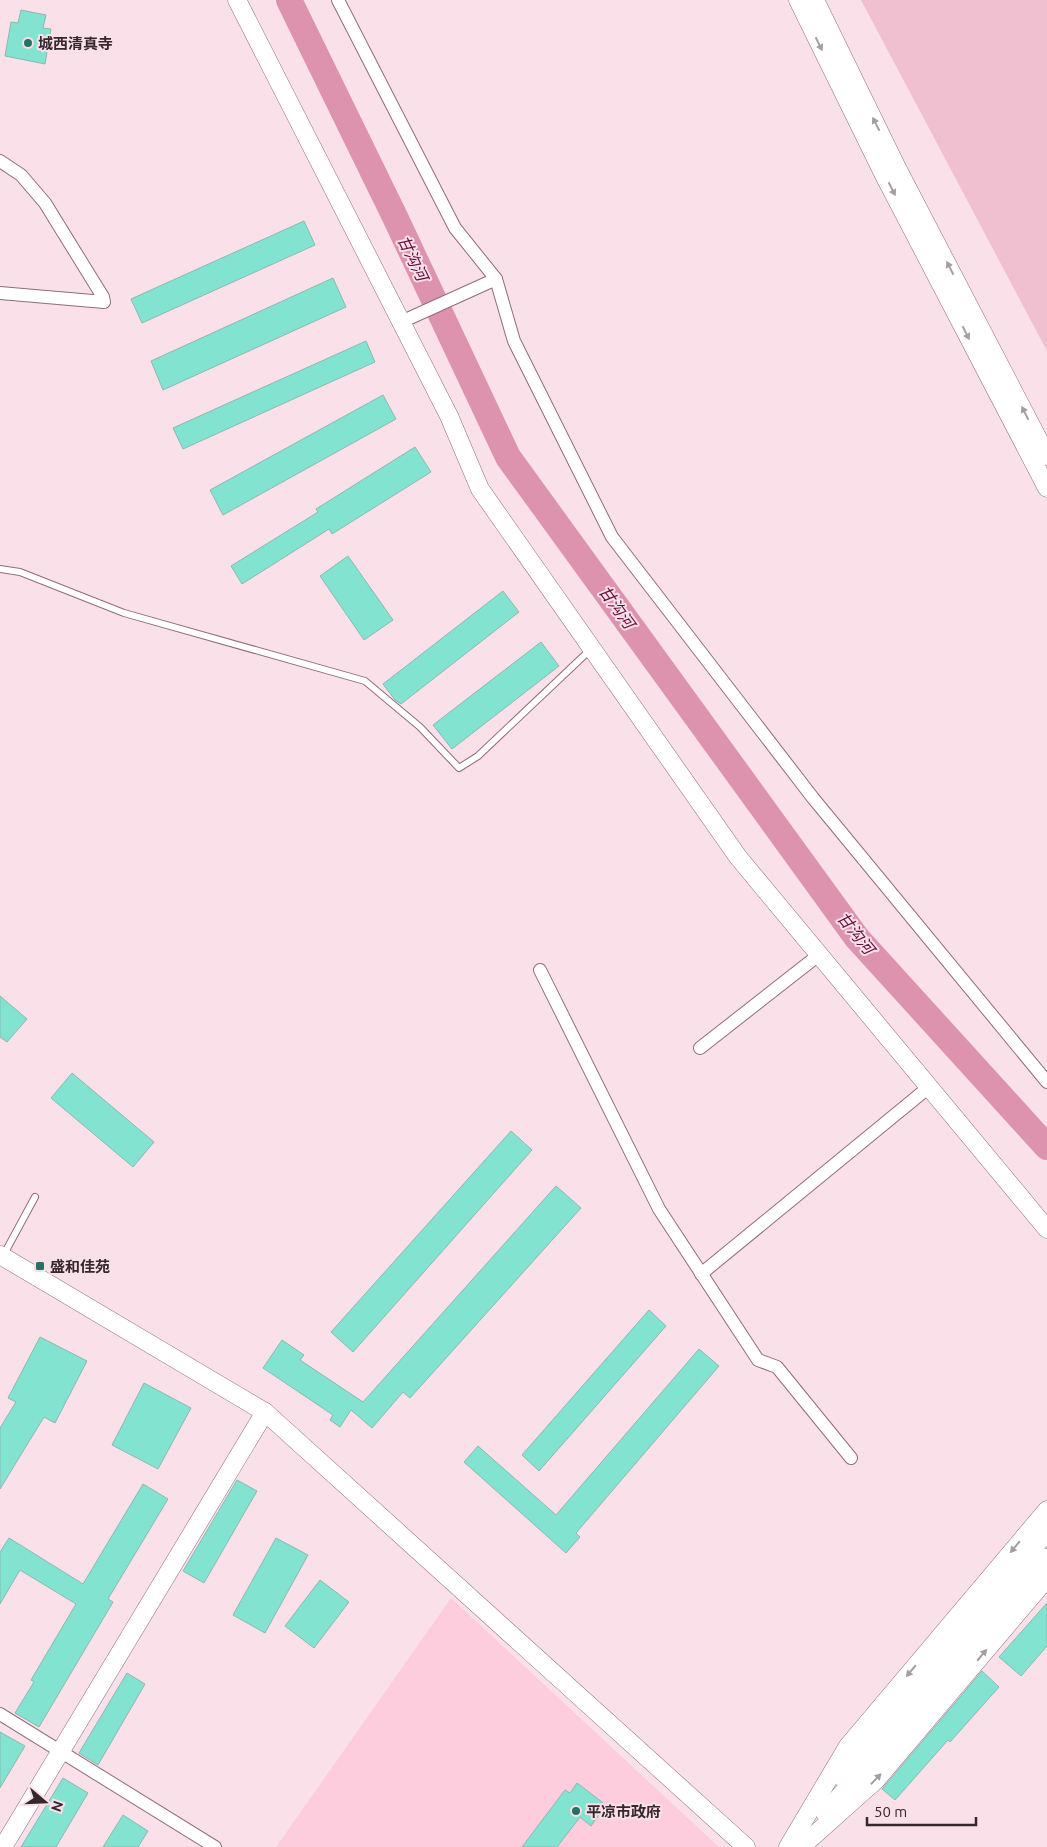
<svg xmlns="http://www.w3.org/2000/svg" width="1047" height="1847" viewBox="0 0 1047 1847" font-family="Ubuntu,'Noto Sans SC',sans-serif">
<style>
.built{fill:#fecddd}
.green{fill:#f0c0d0}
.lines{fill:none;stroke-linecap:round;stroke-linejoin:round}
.river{stroke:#dd92ad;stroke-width:26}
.building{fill:#82e3d1;stroke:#8cb8af}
.lane-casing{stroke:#916d79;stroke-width:8}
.street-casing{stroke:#916d79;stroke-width:14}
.secondary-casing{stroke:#916d79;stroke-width:19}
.primary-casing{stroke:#916d79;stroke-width:20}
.lane{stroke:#fff;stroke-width:6}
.street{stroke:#fff;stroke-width:12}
.secondary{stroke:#fff;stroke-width:18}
.primary{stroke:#fff;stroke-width:19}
.oneway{fill:#a59ea0}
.poi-dot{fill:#2b7064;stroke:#fae1e9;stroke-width:2}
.labels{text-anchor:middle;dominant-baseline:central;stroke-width:4;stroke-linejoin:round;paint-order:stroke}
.poi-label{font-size:15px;font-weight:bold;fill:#36272c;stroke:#fae1e9;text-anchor:start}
.water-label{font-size:16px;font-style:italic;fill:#660e3a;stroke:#fae1e9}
</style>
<rect width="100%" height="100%" fill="#fae1e9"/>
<path class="built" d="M451 1598 719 1847H276Z"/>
<path class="green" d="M861 0H1047V351Z"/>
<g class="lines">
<path class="river" d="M289 0 395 217 508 457 857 938 1047 1147"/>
</g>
<g class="building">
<path d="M21 10 46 15 43 28 51 29 45 64 5 56 11 22 18 23Z"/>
<path d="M304 221 315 245 142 323 131 299Z"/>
<path d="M333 278 346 307 163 390 151 361Z"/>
<path d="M366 341 375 362 183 449 173 428Z"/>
<path d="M383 395 396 419 223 515 210 490Z"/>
<path d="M415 447 431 472 332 534 329 529 242 584 231 566 318 512 316 509Z"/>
<path d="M348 556 393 620 364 640 320 576Z"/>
<path d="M503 591 519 612 401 704 395 700 383 684Z"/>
<path d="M541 642 559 666 452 749 433 725Z"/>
<path d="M0 996 27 1019 7 1042 0 1037Z"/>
<path d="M72 1073 154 1142 133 1167 51 1098Z"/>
<path d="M511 1131 532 1150 353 1352 331 1332Z"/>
<path d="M556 1186 581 1208 410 1398 403 1392 372 1428 351 1410 340 1427 330 1420 333 1415 263 1368 282 1340 304 1355 300 1360 363 1402Z"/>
<path d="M649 1310 666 1326 539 1471 522 1455Z"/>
<path d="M40 1337 87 1361 55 1423 44 1417 0 1489V1428L16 1402 8 1398Z"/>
<path d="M699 1349 719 1366 576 1533 580 1537 566 1553 464 1462 478 1446 556 1515Z"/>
<path d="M144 1383 191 1408 158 1469 112 1445Z"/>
<path d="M237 1480 257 1491 204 1583 183 1571Z"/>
<path d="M143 1484 168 1499 108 1599 113 1602 39 1727 15 1713 34 1682 31 1680 76 1604 20 1570 0 1604V1552L9 1538 83 1584Z"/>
<path d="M276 1538 308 1555 265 1633 233 1615Z"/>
<path d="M320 1580 349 1602 314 1648 285 1626Z"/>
<path d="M1047 1603V1646L1021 1676 999 1657Z"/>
<path d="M982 1671 999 1687 950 1742 948 1740 895 1800 882 1789Z"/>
<path d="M127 1673 145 1684 98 1765 79 1753Z"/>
<path d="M0 1732 25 1746 0 1788Z"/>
<path d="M63 1778 88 1793 56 1847H21Z"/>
<path d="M577 1783 606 1805 591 1826 580 1817 557 1847H522L565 1790 570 1793Z"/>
<path d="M123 1815 148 1831 138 1847H103Z"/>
</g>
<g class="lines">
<g class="lane-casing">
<g id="lane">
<path d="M0 569 20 572 124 613 365 681 420 727 459 768 478 756 591 649"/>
<path d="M3 1256 35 1197"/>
</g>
</g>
<g class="street-casing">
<g id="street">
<path d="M338 0 455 228 496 279 514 341 612 537 813 798 1047 1082"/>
<path d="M0 161 21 175 45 203 103 297 104 302 0 293"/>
<path d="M401 322 496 279"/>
<path d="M540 970 659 1209 758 1360 777 1367 851 1458"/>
<path d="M700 1048 820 954"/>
<path d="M701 1274 929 1087"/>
<path d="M0 1714 215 1847"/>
</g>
</g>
<g class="secondary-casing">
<g id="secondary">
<path d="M237 0 449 416 480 489 738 857 1047 1229"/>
<path d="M798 0 884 175 1047 488"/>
<path d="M815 0 897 168 1047 456"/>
<path d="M0 1255 265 1412 746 1847"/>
<path d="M841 1777 865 1743 987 1603"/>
<path d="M825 1813 1000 1614"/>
<path d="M3 1847 265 1412"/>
<path d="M788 1847 848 1746 1047 1510"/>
<path d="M801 1847 876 1780 1047 1578"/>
</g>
</g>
<g class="primary-casing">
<g id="primary">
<path d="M987 1603 1047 1531"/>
<path d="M1000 1614 1047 1558"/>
</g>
</g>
<use href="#lane" class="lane"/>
<use href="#street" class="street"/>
<use href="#secondary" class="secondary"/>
<use href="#primary" class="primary"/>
</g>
<defs><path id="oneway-solid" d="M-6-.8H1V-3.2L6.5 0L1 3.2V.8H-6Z" transform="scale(1.25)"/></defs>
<g class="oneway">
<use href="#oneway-solid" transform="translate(819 44) rotate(63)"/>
<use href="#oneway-solid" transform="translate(876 124) rotate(-117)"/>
<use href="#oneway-solid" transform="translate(892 189) rotate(63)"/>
<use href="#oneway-solid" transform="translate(950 268) rotate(-117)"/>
<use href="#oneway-solid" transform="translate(966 333) rotate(63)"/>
<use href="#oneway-solid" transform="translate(1025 413) rotate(-117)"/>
<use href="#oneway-solid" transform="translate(1015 1547) rotate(130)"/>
<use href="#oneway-solid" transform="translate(982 1655) rotate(-50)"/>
<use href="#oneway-solid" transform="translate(911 1671) rotate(130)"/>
<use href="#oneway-solid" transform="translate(876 1779) rotate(-46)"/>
</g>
<g class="poi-dot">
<circle cx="28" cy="43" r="5"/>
<rect x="35" y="1261" width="10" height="10" rx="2.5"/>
<circle cx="576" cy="1811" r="5"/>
</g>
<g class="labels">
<g class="poi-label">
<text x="38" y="43">城西清真寺</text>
<text x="50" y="1266">盛和佳苑</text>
<text x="586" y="1811">平凉市政府</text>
</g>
<g class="water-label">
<text transform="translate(413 258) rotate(64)">甘沟河</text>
<text transform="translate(617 607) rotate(54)">甘沟河</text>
<text transform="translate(856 933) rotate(51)">甘沟河</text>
</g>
</g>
<g transform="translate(45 1802) rotate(109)" stroke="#fae1e9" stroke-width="4" paint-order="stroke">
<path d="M0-4L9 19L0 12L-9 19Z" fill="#36272c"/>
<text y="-8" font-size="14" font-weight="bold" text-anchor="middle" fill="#36272c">N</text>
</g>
<path d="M867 1817v8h109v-8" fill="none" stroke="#36272c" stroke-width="2.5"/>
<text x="874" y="1817" font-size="15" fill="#36272c" stroke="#fae1e9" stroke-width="4" paint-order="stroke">50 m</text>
</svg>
